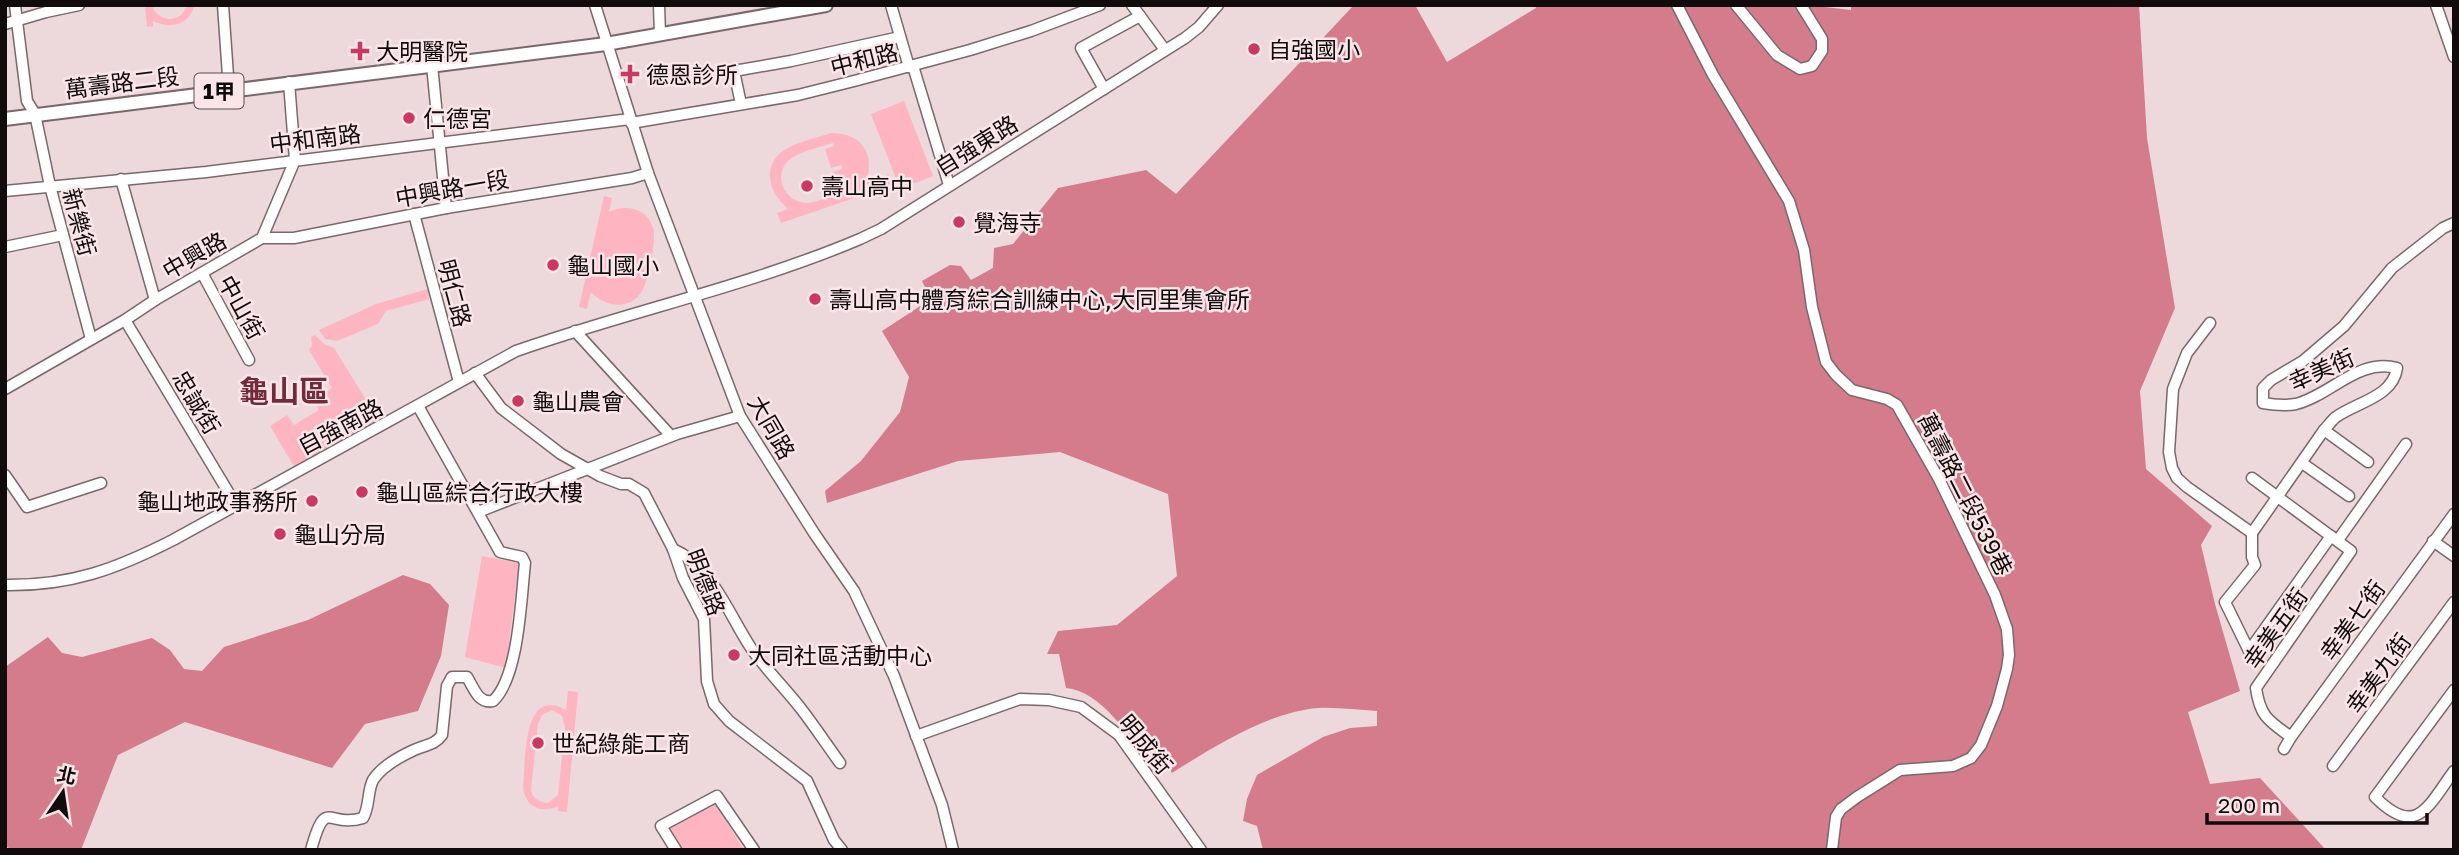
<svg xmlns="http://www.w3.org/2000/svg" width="2459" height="855" viewBox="0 0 2459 855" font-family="'Golos Text','Noto Sans TC',sans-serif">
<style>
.green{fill:#feb5c1;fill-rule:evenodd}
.forest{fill:#d47b8c}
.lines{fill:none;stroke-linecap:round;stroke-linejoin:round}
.minor-casing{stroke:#7a686b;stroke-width:13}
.major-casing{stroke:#7a686b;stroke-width:16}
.minor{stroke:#fff;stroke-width:10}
.major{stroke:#fff;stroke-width:12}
.poi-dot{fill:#c83a62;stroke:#fae6e8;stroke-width:2.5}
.labels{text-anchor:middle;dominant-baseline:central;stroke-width:5;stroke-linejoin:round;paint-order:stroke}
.shield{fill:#fae6e8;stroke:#574d4e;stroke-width:2}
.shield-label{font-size:21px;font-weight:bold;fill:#110b0c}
.poi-label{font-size:23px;fill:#110b0c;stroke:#fae6e8;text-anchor:start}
.street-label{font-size:23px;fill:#110b0c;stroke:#fae6e8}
.district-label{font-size:30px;font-weight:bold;fill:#712b3b;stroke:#fae6e8}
</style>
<rect width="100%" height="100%" fill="#edd8db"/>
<g class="green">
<path d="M145 5H152C157 23 182 24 187 5L194 6C189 26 170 29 153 21V26L147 27Z"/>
<path d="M904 101 933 176 900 189 871 114Z"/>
<path d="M831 133C861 133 876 153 866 182L889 174 892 185 781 223 777 213 788 209C778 200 770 189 770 175 770 145 809 141 831 133ZM833 143 834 146 825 149 831 168 841 165 842 169 833 172 839 190 848 188C836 193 819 203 806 203 786 202 773 178 787 162 796 152 820 147 833 143Z"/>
<path d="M604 196 612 198 609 212C625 204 647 207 653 228 657 238 648 281 642 291 631 311 604 307 591 292L587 309 579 307Z"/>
<path d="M428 289 429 299 386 311 378 324 337 341 325 339 319 330 376 304Z"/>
<path d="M315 335 324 344 334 348 379 421 295 468 270 426 287 415 294 425 319 410 314 400 332 388 309 350 312 346 311 337Z"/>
<path d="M482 556 519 563 506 668 465 657Z"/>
<path d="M568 691 578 692 567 812 558 811V806C541 814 525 807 523 787 526 761 522 685 566 710ZM552 710 562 716 565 728 558 795 548 803C539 802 533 799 531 790L538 724 542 715Z"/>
<path d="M715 804 744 850H683L670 828Z"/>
</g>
<g class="forest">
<path d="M1354 5H1415L1447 62 1536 8 1535 5H1824L1825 7 1851 10V5H2139L2147 138 2175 308 2140 391 2146 469 2212 526 2201 545 2215 604 2240 691 2188 712 2210 784 2260 778 2326 850H1263L1257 826 1243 821 1247 799 1257 775 1323 737 1350 728 1377 726V711C1358 710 1337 707 1318 708 1268 712 1213 747 1172 773L1164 756 1149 763C1130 737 1101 691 1066 688L1059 654H1047L1058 631 1117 625 1177 576 1168 494 1060 452 958 461 827 503 825 491 861 461 900 412 909 377 882 331 931 299 922 281 950 265 961 266 971 280 993 268 994 248 1013 244 1058 188 1146 170 1176 194Z"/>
<path d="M403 575 430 584 449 605 441 656 418 711 365 724 332 768 185 722 118 755 81 850H13L5 846V667L48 637 62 653 82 657 152 638 170 650 184 669 202 671 224 647 308 620Z"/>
</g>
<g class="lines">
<g class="minor-casing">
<g id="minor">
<path d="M15 5 27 101 35 114 50 186 91 339"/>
<path d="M223 5 229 90"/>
<path d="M595 5 648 173 740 416 814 533 854 591 894 676 942 805 953 850"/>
<path d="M659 5 660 35"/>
<path d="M891 5 909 67"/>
<path d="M1132 5 1165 50"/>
<path d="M1677 5 1713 75 1789 201 1804 250 1812 307 1826 362 1836 375 1852 390 1887 399 1897 405 1939 479 1995 595 2007 629 2009 655 2007 669 1997 706 1981 745 1971 758 1953 766 1900 770 1857 797 1841 809 1836 817 1832 850"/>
<path d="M1736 5 1777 55 1800 69 1812 66 1822 51V39L1801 5"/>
<path d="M2436 5 2454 57"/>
<path d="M5 24 46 12 79 5"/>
<path d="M432 65 446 208"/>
<path d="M913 66 949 185"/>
<path d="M1104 89 1081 48 1140 16"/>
<path d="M741 104 734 71 791 61 900 37"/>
<path d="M631 123 798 95 854 81 970 50 1031 31 1100 5"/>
<path d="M121 179 155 300"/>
<path d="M5 191 206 172 630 119"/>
<path d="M414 214 459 382"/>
<path d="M262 238H294L446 208 632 178 648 173"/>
<path d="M5 247 63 235"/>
<path d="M202 273 249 360"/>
<path d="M125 320 236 505"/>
<path d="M2210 323 2187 353 2173 389 2169 452 2172 468 2177 478 2187 487 2252 533"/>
<path d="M575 331 671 436"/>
<path d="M475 373 501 408 561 454 600 476 621 484H629L644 493 673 549 683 578 704 619 707 681 714 704 729 721 807 781 834 840 842 850"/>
<path d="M5 389 125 320 155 300 262 238 295 160 289 82"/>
<path d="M2324 430 2368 462"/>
<path d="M2302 463 2349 496"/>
<path d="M5 475 27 507 101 483"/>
<path d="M2252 478 2351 551 2256 688C2260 717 2269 721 2291 737"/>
<path d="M478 512 677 434 740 416"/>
<path d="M2252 533 2324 430C2328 426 2332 420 2336 417 2357 402 2393 397 2397 368 2358 358 2331 395 2296 404 2285 406 2274 405 2263 403V388L2271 380 2303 361 2344 326 2392 268 2443 228 2454 223"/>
<path d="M2252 533V557L2255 565 2225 602 2249 651 2331 536"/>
<path d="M2338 540 2406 444"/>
<path d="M2433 541 2454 556"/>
<path d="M673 549C712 566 729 615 751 648 766 670 786 689 802 710 815 727 827 745 840 763"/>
<path d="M5 585C71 586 116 569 173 540L516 351C630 311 749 286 860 239L881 229 1185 38 1199 27 1218 5"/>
<path d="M2454 690 2375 797C2417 839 2428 806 2454 771"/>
<path d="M916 736 1020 699 1049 700 1081 707 1119 735 1201 850"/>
<path d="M2284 749 2291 737 2454 514"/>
<path d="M2333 766 2454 602"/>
<path d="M311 850C326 795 328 829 363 818 370 806 367 792 373 780 382 766 399 757 414 750 425 745 435 745 442 735L447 686 452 677H467C474 688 478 704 493 701 519 677 521 598 525 563L522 557 500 552 418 406"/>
<path d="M676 850 661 826 717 796 754 850"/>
</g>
</g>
<g class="major-casing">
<path id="major" d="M5 119 606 44 826 5"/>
</g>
<use href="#minor" class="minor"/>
<use href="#major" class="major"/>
</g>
<g class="poi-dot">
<circle cx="1254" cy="49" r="7"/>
<path d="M356.5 40.5h7v7h7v7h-7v7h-7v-7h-7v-7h7z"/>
<path d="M626.5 63.5h7v7h7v7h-7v7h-7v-7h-7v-7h7z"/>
<circle cx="409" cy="118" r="7"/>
<circle cx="807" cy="186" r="7"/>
<circle cx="959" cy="222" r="7"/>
<circle cx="553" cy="265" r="7"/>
<circle cx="815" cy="299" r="7"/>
<circle cx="518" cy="401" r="7"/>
<circle cx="362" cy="492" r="7"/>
<circle cx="312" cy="501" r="7"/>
<circle cx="280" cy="534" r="7"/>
<circle cx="734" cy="655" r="7"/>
<circle cx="538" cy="743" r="7"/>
</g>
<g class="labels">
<rect class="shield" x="194.5" y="73.5" width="49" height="35" rx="5"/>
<g class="shield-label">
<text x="219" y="91">1甲</text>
</g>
<g class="poi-label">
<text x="1268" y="49">自強國小</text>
<text x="376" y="51">大明醫院</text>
<text x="646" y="74">德恩診所</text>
<text x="423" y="118">仁德宮</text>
<text x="821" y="186">壽山高中</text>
<text x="973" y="222">覺海寺</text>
<text x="567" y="265">龜山國小</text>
<text x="829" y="299">壽山高中體育綜合訓練中心,大同里集會所</text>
<text x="532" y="401">龜山農會</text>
<text x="376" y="492">龜山區綜合行政大樓</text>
<text x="298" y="501" text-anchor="end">龜山地政事務所</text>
<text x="294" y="534">龜山分局</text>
<text x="748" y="655">大同社區活動中心</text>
<text x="552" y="743">世紀綠能工商</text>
</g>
<g class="street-label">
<text transform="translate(864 59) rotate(-14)">中和路</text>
<text transform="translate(122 82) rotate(-7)">萬壽路二段</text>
<text transform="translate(315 138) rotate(-7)">中和南路</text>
<text transform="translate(976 145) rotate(-32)">自強東路</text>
<text transform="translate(452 188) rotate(-10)">中興路一段</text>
<text transform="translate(80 222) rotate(75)">新樂街</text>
<text transform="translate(194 255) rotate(-30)">中興路</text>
<text transform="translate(455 293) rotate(75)">明仁路</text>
<text transform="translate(242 307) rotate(61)">中山街</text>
<text transform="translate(2321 369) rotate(-24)">幸美街</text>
<text transform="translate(197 402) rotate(59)">忠誠街</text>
<text transform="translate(340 426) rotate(-28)">自強南路</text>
<text transform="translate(772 427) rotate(60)">大同路</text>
<text transform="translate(1966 494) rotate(63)">萬壽路二段539巷</text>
<text transform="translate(706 582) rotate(69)">明德路</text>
<text transform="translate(2352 620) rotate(-54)">幸美七街</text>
<text transform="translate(2275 628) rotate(-55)">幸美五街</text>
<text transform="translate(2378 673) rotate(-54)">幸美九街</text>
<text transform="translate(1146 744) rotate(50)">明成街</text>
</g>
<g class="district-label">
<text x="284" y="391">龜山區</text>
</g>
</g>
<rect width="2459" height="855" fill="none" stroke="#110b0c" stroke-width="14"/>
<g transform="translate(63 792) rotate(13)" stroke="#fae6e8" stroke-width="5" paint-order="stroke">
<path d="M0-5L12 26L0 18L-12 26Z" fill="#110b0c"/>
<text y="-10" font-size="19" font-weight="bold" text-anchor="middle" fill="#110b0c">北</text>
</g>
<path d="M2207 813v10h220v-10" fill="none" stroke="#110b0c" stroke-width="3.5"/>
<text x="2218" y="813" font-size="21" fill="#110b0c" stroke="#fae6e8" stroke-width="5" paint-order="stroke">200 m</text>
</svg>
